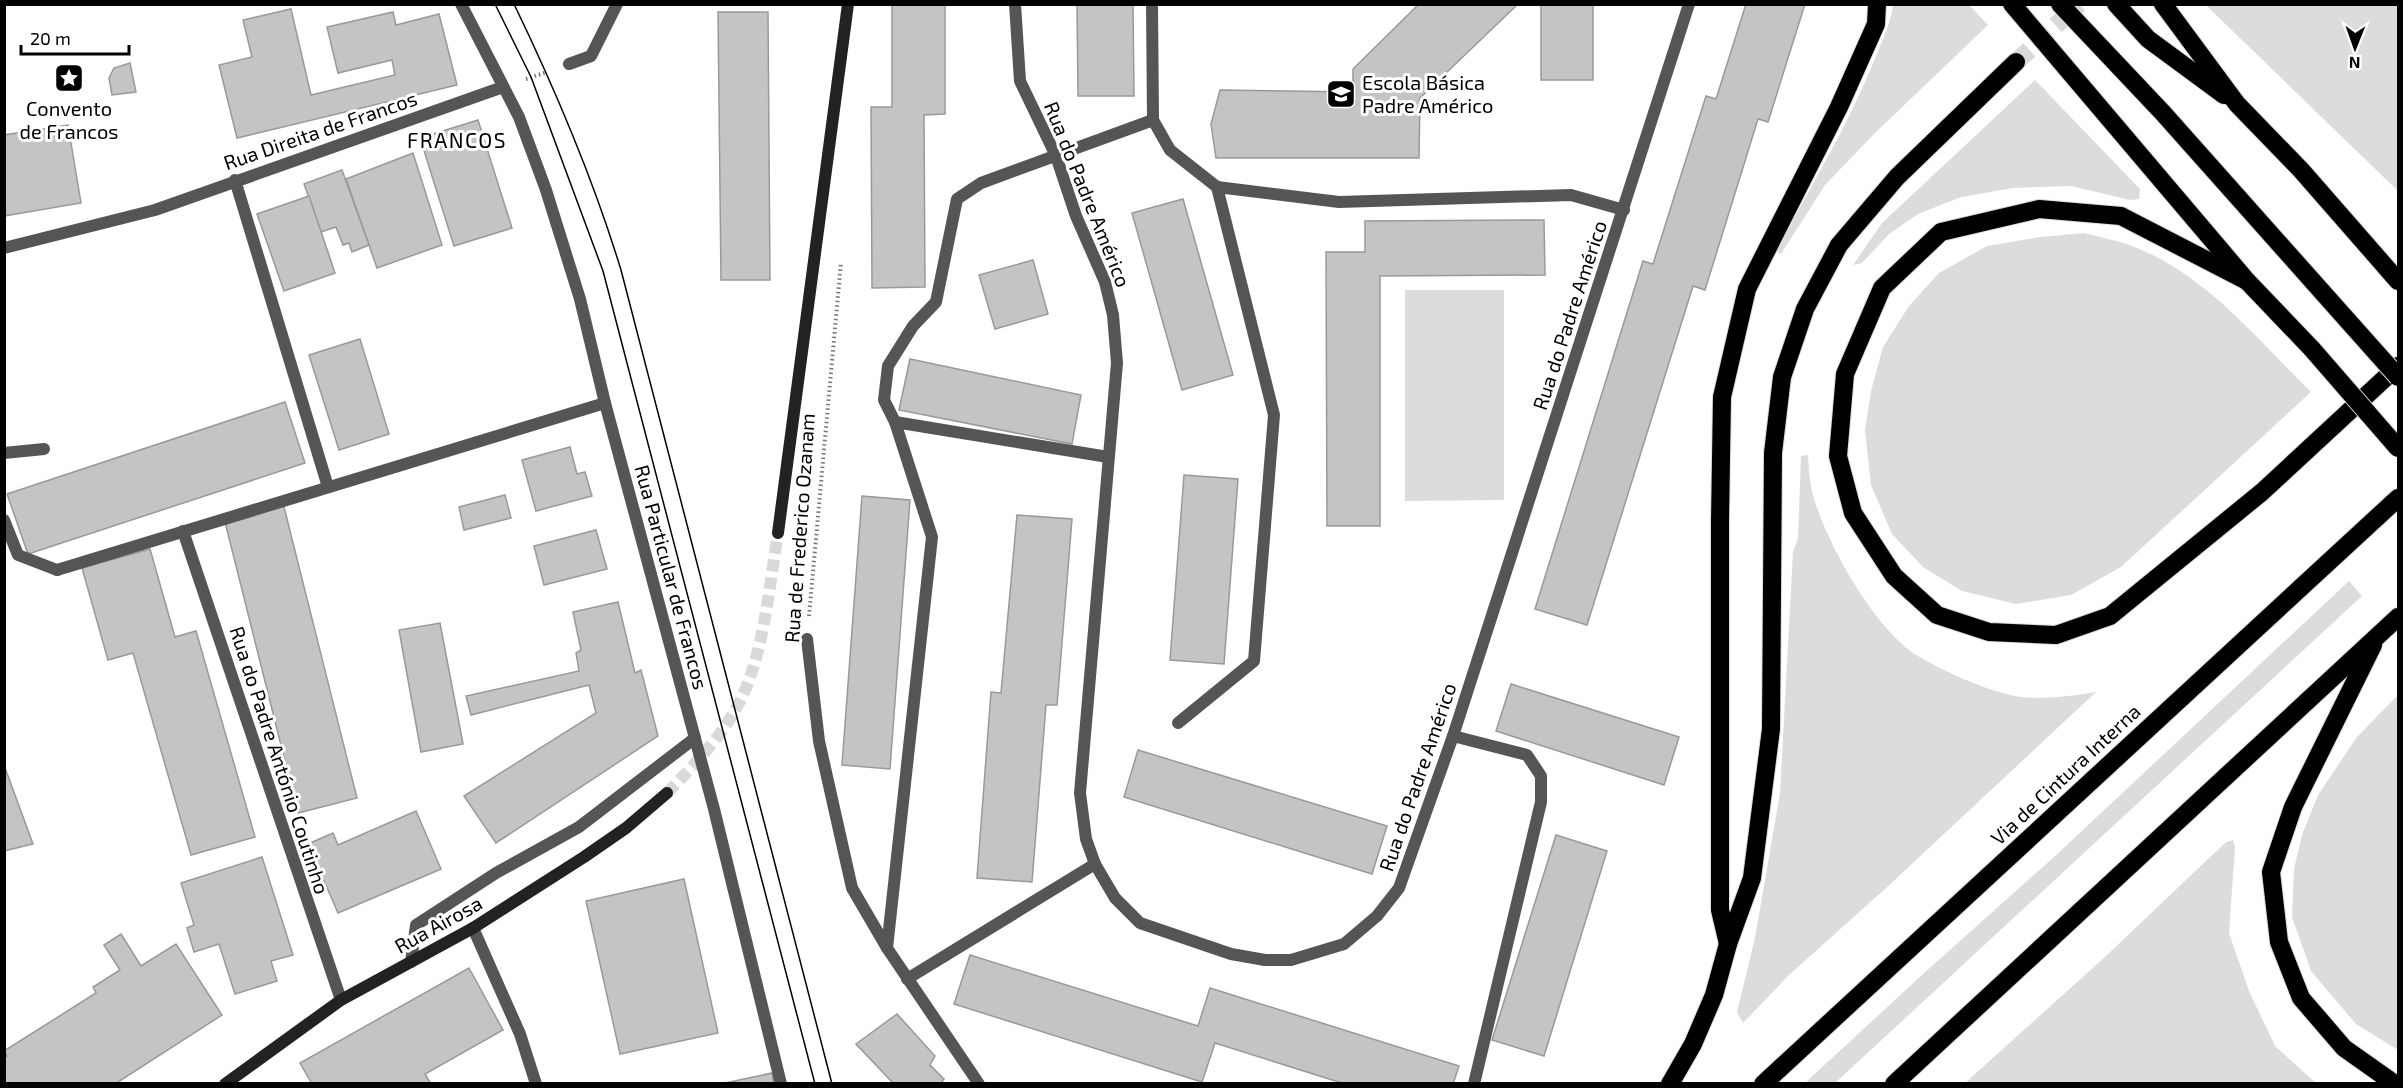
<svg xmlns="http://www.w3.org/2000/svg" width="2403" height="1088" viewBox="0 0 2403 1088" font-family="'Exo 2',sans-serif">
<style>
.green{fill:#dcdcdc}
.building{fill:#c4c4c4;stroke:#999;stroke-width:1.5}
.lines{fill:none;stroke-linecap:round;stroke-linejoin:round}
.secondary-tunnel{stroke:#d9d9d9;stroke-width:12;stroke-dasharray:12 6;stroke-linecap:butt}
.motorway-tunnel{stroke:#d9d9d9;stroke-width:18;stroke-dasharray:18 9;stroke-linecap:butt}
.motorway-casing{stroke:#dbdbdb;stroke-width:20}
.path{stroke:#777;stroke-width:4;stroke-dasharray:1.5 3;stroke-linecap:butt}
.service{stroke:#555;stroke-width:12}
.pedestrian{stroke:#555;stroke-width:12}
.minor{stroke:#555;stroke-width:12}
.secondary{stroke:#222;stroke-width:12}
.motorway{stroke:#000;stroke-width:18}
.tram{stroke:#000;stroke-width:1.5}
.motorway-bridge-casing{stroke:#dbdbdb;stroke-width:20;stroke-linecap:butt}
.motorway-bridge{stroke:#000;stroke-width:18}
.labels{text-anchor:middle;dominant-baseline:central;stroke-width:6;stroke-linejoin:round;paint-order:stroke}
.poi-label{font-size:20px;fill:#000;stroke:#fff;text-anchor:start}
.street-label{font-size:20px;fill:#000;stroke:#fff}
.neighbourhood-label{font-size:21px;letter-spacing:1.5px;fill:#000;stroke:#fff}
</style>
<rect width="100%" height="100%" fill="#fff"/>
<g class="green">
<path d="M1893 5H1969L1988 25 1875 133 1825 185 1781 254 1776 251C1809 190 1845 130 1872 66 1880 45 1890 26 1893 5Z"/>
<path d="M2206 5H2398V191L2213 12Z"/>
<path d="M2035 80 2140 189 2139 199 2130 200 2071 186 2013 188 1961 197 1918 214 1889 234 1862 263 1853 265 1882 223Z"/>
<path d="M2084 233C2099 237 2115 240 2129 245 2203 271 2257 339 2311 392L2121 567 2071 595 2016 604 1962 591 1923 567 1892 534 1871 485 1865 430 1871 391 1883 347 1909 306 1939 273 1987 246 2040 237Z"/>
<path d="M1405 290H1504V500L1405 501Z"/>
<path d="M1808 455C1809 467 1809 480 1812 491 1824 540 1872 624 1913 653 1938 669 1981 688 2010 695 2031 701 2074 696 2096 692L1885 889 1789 975 1743 1023 1737 1012 1755 938 1780 793 1793 552 1798 538 1801 456Z"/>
<path d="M2349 581 2362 596 1835 1083H1805L1923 974 2054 857Z"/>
<path d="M2398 695V1050L2356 1024 2311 971 2292 917 2294 869 2302 835 2318 795 2357 737Z"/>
<path d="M2233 840 2235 847 2229 933 2249 991 2275 1046 2316 1083H1965L2106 956 2226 842Z"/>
</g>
<g class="building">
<path d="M892 4H945V114L924 115 925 287 872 288 871 107H892Z"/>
<path d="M1077 4H1133L1134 96H1078Z"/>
<path d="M1419 4H1518L1420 98 1419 158H1216L1211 124 1220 90 1353 92V69Z"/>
<rect x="1541" y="4" width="52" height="76"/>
<path d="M1746 4H1805L1768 122 1758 119 1705 290 1693 286 1587 625 1535 609 1643 261 1653 264 1706 96 1716 99Z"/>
<path d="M291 9 311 95 395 75 392 60 338 73 327 27 393 12 396 25 439 14 457 85 237 138 219 65 252 57 243 20Z"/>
<path d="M718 12H768L770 280H721Z"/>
<path d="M130 63 136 92 112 95 109 78 114 68Z"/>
<path d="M478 120 512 228 454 246 420 138Z"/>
<path d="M68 125 81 203 4 216V135Z"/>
<path d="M413 153 442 245 377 268 346 179Z"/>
<path d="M342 170 369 245 352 252 349 243 343 245 336 227 321 232 304 184Z"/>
<path d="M309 196 335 273 284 291 257 214Z"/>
<path d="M1183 199 1233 375 1182 390 1132 213Z"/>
<path d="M1544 220 1545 275 1380 276V526H1327L1326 252H1365V221Z"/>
<path d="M1033 260 1048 314 995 329 979 275Z"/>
<path d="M360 339 389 434 339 450 309 355Z"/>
<path d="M910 359 1081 395 1072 444 899 410Z"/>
<path d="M285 402 305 463 28 554 7 494Z"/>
<path d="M570 447 577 474 585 472 592 496 536 511 522 460Z"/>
<path d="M1184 475 1238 479 1224 664 1170 660Z"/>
<path d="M505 495 511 518 464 530 459 507Z"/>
<path d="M862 496 910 500 890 769 842 765Z"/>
<path d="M283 503 357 798 298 813 224 518Z"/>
<path d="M1017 515 1072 519 1057 705H1046L1032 882 977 878 991 692 1001 693Z"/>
<path d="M596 530 607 569 544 585 534 546Z"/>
<path d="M150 549 175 637 196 631 255 837 191 855 133 653 108 660 82 568Z"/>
<path d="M618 602 635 673 641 670 658 736 496 843 464 796 596 713 589 685 471 715 466 696 579 671 576 653 581 650 573 612Z"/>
<path d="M440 623 463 744 421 752 399 630Z"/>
<path d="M1511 684 1679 737 1664 785 1496 731Z"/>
<path d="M1138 750 1387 826 1372 874 1124 797Z"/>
<path d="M4 765 33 844 4 851Z"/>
<path d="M416 811 441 869 338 913 308 844 333 833 338 845Z"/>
<path d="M1556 835 1607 851 1544 1056 1492 1040Z"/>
<path d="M262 857 293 955 271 961 277 981 235 994 219 944 194 952 187 928 194 925 181 883Z"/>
<path d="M684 879 718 1033 620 1054 586 901Z"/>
<path d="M121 934 141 966 176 944 222 1015 115 1084H4V1058L7 1056 4 1051 96 993 93 987 120 970 104 945Z"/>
<path d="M970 955 1198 1026 1210 988 1459 1066 1453 1084H1345L1215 1043 1202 1082 954 1004Z"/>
<path d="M469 968 503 1030 425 1074 431 1084H312L300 1063Z"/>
<path d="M897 1014 935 1056 930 1065 944 1079 940 1084H894L856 1044Z"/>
<path d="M772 1073 774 1084H720Z"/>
</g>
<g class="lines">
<path class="secondary-tunnel" d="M667 793C694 765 721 738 739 703 764 655 769 587 778 533"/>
<path class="motorway-tunnel" d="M2016 62 2079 4"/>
<g class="motorway-casing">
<g id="motorway">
<path d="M2012 4 2247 281 2312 349"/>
<path d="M2060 4 2163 113 2349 322"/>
<path d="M2116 4 2148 39 2224 95"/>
<path d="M2163 4 2237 104 2301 170 2398 281"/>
<path d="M2247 281 2121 216 2039 209 1941 232 1882 288 1845 374 1838 456 1853 513 1894 576 1937 615 1989 632 2056 635 2110 616 2262 492 2398 366"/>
<path d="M2373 645 2293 807 2271 872 2279 942 2301 998 2344 1048 2395 1084"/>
<path d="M1728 944 1720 910V521L1722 397 1747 289 1839 107 1876 24 1877 4"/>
<path d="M1670 1084 1693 1044 1714 995 1728 944 1752 878 1771 729 1773 453 1782 377 1805 309 1839 245 1897 177 2016 62"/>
<path d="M1763 1084 2398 498"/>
<path d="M1894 1084 2398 617"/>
</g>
</g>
<g class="path">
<path d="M526 79 547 72"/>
<path d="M809 616 841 262"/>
</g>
<g class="service">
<path d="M605 403 714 809 781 1084"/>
<path d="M4 453 44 449"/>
<path d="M4 520 18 555 57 570"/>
<path d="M473 928 520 1034 536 1084"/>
<path d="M411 962 416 925 496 873 579 827 695 738"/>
</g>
<path class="pedestrian" d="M569 64 591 56 617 4"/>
<g class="minor">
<path d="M1015 4 1020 81 1056 156 1076 216 1105 282 1113 315 1117 363 1080 793 1086 839 1095 864 1115 898 1140 923 1231 954 1265 960H1291L1344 944 1377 916 1399 888 1453 736 1689 4"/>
<path d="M1152 4 1153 120 1170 150 1217 187 1339 202 1571 195 1624 210"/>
<path d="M235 180 328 487"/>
<path d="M4 248 155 210 503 87"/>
<path d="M895 422 1108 457"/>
<path d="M183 531 341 1000"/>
<path d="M57 570 605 403 580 299 546 190 519 117 461 4"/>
<path d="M807 639 819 741 852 888 887 948 979 1084"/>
<path d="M1178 723 1254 661 1274 415 1217 187"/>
<path d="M1453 736 1527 755 1541 776V802L1474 1084"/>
<path d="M887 948 932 537 895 422 884 400 888 366 913 326 936 302 957 199 981 183 1153 120"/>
<path d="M907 979 1095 864"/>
</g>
<g class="secondary">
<path d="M778 533 848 4"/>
<path d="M225 1084 341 1000 473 928 584 857 626 828 667 793"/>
</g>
<use href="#motorway" class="motorway"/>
<g class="tram">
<path d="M495 4 531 77 603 271 815 1084"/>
<path d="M514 4C556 91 593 178 621 270L832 1084"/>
</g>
<g class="motorway-bridge-casing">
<g id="motorway-bridge">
<path d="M2349 322 2398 377"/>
<path d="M2312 349 2398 448"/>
</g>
</g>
<use href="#motorway-bridge" class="motorway-bridge"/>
</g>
<defs>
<g id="sight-square" transform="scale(1.5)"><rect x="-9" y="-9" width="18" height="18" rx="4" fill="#000" stroke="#fff"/><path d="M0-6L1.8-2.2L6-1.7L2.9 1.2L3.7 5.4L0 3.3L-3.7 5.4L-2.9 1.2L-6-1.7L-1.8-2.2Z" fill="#fff"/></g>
<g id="school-square" transform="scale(1.5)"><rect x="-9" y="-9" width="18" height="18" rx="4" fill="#000" stroke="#fff"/><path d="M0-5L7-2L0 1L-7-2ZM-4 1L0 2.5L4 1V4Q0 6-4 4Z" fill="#fff"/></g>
</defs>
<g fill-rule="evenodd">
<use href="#sight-square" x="69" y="78"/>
<use href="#school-square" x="1341" y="94"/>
</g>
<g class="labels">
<g class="poi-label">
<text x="1362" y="82">Escola Básica<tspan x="1362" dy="23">Padre Américo</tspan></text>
<text x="69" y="108" text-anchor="middle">Convento<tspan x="69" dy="23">de Francos</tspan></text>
</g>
<g class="street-label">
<text transform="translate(320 130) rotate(-19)">Rua Direita de Francos</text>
<text transform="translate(1088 194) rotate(68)">Rua do Padre Américo</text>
<text transform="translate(1569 315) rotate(-72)">Rua do Padre Américo</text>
<text transform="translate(799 528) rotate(-86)">Rua de Frederico Ozanam</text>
<text transform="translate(672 577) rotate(75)">Rua Particular de Francos</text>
<text transform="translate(280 760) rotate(72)">Rua do Padre António Coutinho</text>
<text transform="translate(2065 774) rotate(-43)">Via de Cintura Interna</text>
<text transform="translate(1417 777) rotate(-71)">Rua do Padre Américo</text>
<text transform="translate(438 924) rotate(-29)">Rua Airosa</text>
</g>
<g class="neighbourhood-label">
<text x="457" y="139">FRANCOS</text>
</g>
</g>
<rect width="2403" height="1088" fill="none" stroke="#000000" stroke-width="12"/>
<g transform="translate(2355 48) rotate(181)" stroke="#ffffff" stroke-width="4.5" paint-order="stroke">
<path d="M0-4.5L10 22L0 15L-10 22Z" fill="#000000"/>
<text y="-9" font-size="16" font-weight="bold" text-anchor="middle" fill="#000000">N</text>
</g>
<path d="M21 45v9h108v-9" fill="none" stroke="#000000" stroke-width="3"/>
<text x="30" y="45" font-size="18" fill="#000000" stroke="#ffffff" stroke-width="4.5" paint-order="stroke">20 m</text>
</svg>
